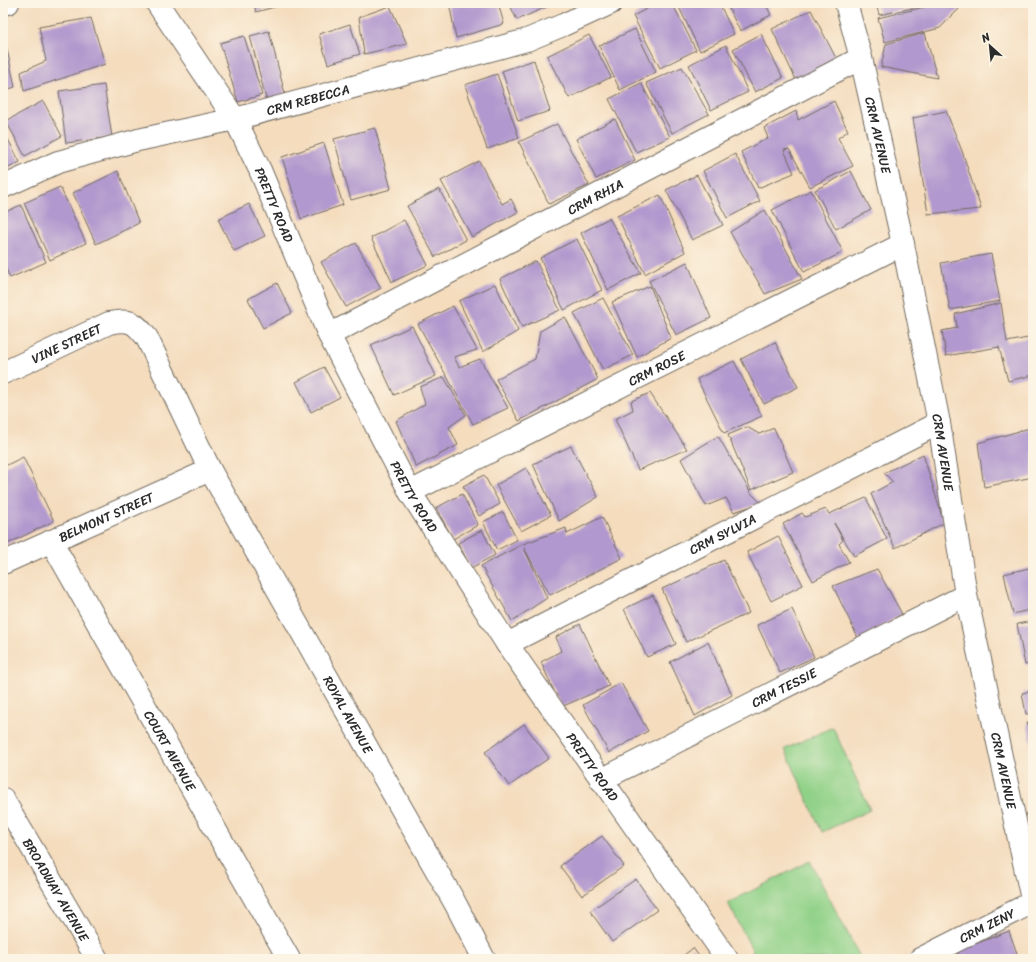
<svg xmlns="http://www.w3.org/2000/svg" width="1036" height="962" viewBox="0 0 1036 962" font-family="Sriracha,sans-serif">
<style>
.green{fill:#90d188;stroke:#5e7e5a}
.building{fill:#b198ce}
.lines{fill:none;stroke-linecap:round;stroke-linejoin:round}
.street-casing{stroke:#71695e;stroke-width:24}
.street{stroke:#fff;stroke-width:22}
.labels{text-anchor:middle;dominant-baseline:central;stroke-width:3;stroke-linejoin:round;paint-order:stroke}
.street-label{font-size:13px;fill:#2b2b2b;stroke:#fcf5e5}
</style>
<rect width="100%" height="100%" fill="#fcf5e5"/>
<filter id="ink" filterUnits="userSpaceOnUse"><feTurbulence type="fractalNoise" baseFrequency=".025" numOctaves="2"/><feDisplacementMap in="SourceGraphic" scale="8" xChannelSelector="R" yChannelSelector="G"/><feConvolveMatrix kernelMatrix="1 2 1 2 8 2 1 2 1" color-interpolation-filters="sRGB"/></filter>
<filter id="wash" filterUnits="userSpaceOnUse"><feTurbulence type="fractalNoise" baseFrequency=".012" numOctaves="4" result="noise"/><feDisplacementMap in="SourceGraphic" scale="16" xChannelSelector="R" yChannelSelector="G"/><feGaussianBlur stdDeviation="0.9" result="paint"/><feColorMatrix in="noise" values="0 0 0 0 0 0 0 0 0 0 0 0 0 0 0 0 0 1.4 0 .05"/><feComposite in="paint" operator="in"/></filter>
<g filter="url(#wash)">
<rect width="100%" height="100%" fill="#f4dcbd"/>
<g class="green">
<path d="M833 727 870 810 822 832 785 749Z"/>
<path d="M810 861 861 959H757L728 903Z"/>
</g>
<g id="blocks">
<g class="building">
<path d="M254 3H289L256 12Z"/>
<path d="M449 3H498L504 24 456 38Z"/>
<path d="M509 3H550L551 5 517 20Z"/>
<path d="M658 3H672L696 50 660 68 633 16Z"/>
<path d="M677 3H719L734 34 700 51Z"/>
<path d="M726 3H765L771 15 740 31Z"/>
<path d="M876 3H931V4L879 15Z"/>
<path d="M942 3H958L959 9 940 28 885 42 878 18Z"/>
<path d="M390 6 407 44 364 54 359 17Z"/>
<path d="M811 10 837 60 796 80 772 29Z"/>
<path d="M91 18 105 64 24 91 21 72 46 61 39 27Z"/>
<path d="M350 24 360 54 328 64 319 34Z"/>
<path d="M635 29 656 72 620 90 599 46Z"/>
<path d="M269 31 285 94 266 99 250 36Z"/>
<path d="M925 33 937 78 881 67 886 44Z"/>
<path d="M761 34 783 78 755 92 733 49Z"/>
<path d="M4 35 15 87 3 91V36Z"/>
<path d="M589 35 611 77 569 98 547 56Z"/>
<path d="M244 36 262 95 238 102 220 43Z"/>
<path d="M726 45 748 92 711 110 689 65Z"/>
<path d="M534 60 550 111 518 121 502 71Z"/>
<path d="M682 67 709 114 672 133 646 83Z"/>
<path d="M497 74 519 138 487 149 465 85Z"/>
<path d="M641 83 670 137 636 152 609 99Z"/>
<path d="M104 85 112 137 66 143 59 91Z"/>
<path d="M43 101 62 136 25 156 6 121Z"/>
<path d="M834 101 848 131 838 138 853 166 810 187 789 149 784 150 794 173 758 188 741 152 768 138 764 128 796 111 798 120Z"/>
<path d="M946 111 962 151 981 209 928 214 913 118Z"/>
<path d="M615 119 635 160 596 179 576 139Z"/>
<path d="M557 124 589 185 549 204 519 142Z"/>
<path d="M375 128 391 189 351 200 334 139Z"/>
<path d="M3 130 20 162 3 171Z"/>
<path d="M324 143 343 205 301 219 282 157Z"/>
<path d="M735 154 760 201 727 218 703 171Z"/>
<path d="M479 161 502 204 511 199 518 212 472 237 441 181Z"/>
<path d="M118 171 139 223 96 244 73 193Z"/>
<path d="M851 171 871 210 836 229 815 190Z"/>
<path d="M697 175 723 225 692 240 666 190Z"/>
<path d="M60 187 86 243 50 260 24 203Z"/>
<path d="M439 189 466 240 435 257 407 206Z"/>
<path d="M811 190 843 252 804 272 772 210Z"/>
<path d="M660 195 685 252 645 274 617 216Z"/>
<path d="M249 204 265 236 234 251 218 219Z"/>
<path d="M21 205 46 262 10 278 3 262V213Z"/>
<path d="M765 210 802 279 765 294 730 232Z"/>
<path d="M609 218 641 273 608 290 581 233Z"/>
<path d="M404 220 428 265 392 282 371 238Z"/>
<path d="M577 239 602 290 564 310 540 258Z"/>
<path d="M356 243 381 288 346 307 321 262Z"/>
<path d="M991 254 1000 301 950 310 941 263Z"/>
<path d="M536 261 560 310 522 327 500 279Z"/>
<path d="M687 262 711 318 676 335 649 281Z"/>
<path d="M277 283 292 313 263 328 248 299Z"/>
<path d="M495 284 518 331 483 352 459 301Z"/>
<path d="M650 286 671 338 637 357 612 302Z"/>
<path d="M603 298 633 355 603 370 574 313Z"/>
<path d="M1001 303 1007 342 1033 337V375L1008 381 999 347 946 356 942 331 957 328 955 314Z"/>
<path d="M453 306 477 350 454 357 459 367 480 359 508 408 473 424 418 324Z"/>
<path d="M565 317 598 379 519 421 496 379 535 359 540 331Z"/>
<path d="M412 326 436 376 394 395 371 345Z"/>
<path d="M775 342 798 387 764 404 741 359Z"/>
<path d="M734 361 762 416 724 433 697 379Z"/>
<path d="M324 367 340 397 311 412 296 382Z"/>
<path d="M444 377 466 415 449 427 458 445 416 467 396 421 425 404 420 387Z"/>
<path d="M650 393 687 449 638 470 615 419 633 410 631 401Z"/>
<path d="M747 427 759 434 774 428 793 472 751 490 728 435Z"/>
<path d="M1033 427V477L984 487 978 443Z"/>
<path d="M718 436 751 493 761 503 734 512 726 498 706 506 681 459Z"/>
<path d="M571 446 598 497 559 521 533 464Z"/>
<path d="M923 454 944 523 895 548 871 494 893 482 884 473Z"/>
<path d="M23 457 54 521 3 546V467Z"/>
<path d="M526 468 551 515 521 531 496 485Z"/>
<path d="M484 475 500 504 479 516 463 486Z"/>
<path d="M462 494 478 525 453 539 436 508Z"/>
<path d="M866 498 887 539 854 556 834 523 843 540 839 544 849 562 813 581 783 524 802 513 805 517 826 509 829 514Z"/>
<path d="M503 512 517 540 497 550 483 522Z"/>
<path d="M602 517 622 558 550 595 524 548 547 598 512 621 481 566 523 544 566 528 567 534Z"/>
<path d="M482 530 495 555 471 568 458 543Z"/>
<path d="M778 536 803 585 771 601 747 552Z"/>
<path d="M724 560 749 613 686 642 662 589Z"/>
<path d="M1033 567V609L1013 614 1004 574Z"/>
<path d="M877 569 902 614 859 640 833 586Z"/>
<path d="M653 595 676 644 647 657 624 609Z"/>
<path d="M792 609 814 657 780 673 757 625Z"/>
<path d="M1033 621V663L1025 665 1017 624Z"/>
<path d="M580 624 609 686 561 707 541 662 561 651 556 637Z"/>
<path d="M708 642 732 695 695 716 670 662Z"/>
<path d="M1033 677V713L1026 714 1022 693 1032 691 1030 678Z"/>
<path d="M621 683 648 731 609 753 583 705Z"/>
<path d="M1033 722V746H1032L1027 723Z"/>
<path d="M524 724 549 758 509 786 485 752Z"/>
<path d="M602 836 624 866 582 896 560 866Z"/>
<path d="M636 879 657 910 612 942 590 911Z"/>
<path d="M1009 931 1019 959H960L957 951Z"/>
<path d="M693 948 701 959H679Z"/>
</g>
</g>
</g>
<g filter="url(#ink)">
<use href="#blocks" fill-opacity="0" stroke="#71695e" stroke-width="1"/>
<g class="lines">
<g class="street-casing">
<g id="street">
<path id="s1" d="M157 3 235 119 260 170 329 335 410 492 507 644 727 959"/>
<path id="s2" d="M846 3 861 58 903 244 939 423 966 595 1033 904"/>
<path d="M3 4 8 3"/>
<path id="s3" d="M3 187 58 162 138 140 235 119 527 40 563 25 611 3"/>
<path id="s4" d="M329 335 861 58"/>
<path id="s5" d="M3 373 109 323C130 319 134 321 147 338L210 470 455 903 484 959"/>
<path id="s6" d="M410 492 903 244"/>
<path id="s7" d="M51 541 289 959"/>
<path id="s8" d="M3 563 210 470"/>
<path id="s9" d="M507 644 939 423"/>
<path id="s10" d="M601 780 966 595"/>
<path id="s11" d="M3 799 97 959"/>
<path id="s12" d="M920 959 1033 902"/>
</g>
</g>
<use href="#street" class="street"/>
</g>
</g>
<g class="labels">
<g class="street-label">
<text stroke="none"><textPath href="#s3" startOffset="318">CRM REBECCA</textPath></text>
<text stroke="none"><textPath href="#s2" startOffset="136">CRM AVENUE</textPath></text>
<text stroke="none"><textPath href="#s4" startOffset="300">CRM RHIA</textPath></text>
<text stroke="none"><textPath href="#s1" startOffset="234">PRETTY ROAD</textPath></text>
<text stroke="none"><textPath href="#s5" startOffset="70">VINE STREET</textPath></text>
<text stroke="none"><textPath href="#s6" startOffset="276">CRM ROSE</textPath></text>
<text stroke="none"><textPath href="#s2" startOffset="460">CRM AVENUE</textPath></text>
<text stroke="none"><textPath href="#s1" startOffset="558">PRETTY ROAD</textPath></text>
<text stroke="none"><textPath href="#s8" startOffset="113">BELMONT STREET</textPath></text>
<text stroke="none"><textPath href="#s9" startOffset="242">CRM SYLVIA</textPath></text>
<text stroke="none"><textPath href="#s10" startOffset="205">CRM TESSIE</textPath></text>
<text stroke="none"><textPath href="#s5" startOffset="589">ROYAL AVENUE</textPath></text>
<text stroke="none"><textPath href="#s7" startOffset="241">COURT AVENUE</textPath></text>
<text stroke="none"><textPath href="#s1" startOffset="882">PRETTY ROAD</textPath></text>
<text stroke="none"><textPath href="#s2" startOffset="784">CRM AVENUE</textPath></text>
<text stroke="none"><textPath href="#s11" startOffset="105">BROADWAY AVENUE</textPath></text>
<text stroke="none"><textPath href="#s12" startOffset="75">CRM ZENY</textPath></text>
</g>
</g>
<rect width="1036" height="962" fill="none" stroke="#fcf5e5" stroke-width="16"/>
<g transform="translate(990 46) rotate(333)" stroke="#fcf5e5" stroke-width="3" paint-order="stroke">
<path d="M0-3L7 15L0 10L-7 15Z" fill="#2b2b2b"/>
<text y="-6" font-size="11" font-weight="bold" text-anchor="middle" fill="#2b2b2b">N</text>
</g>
</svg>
